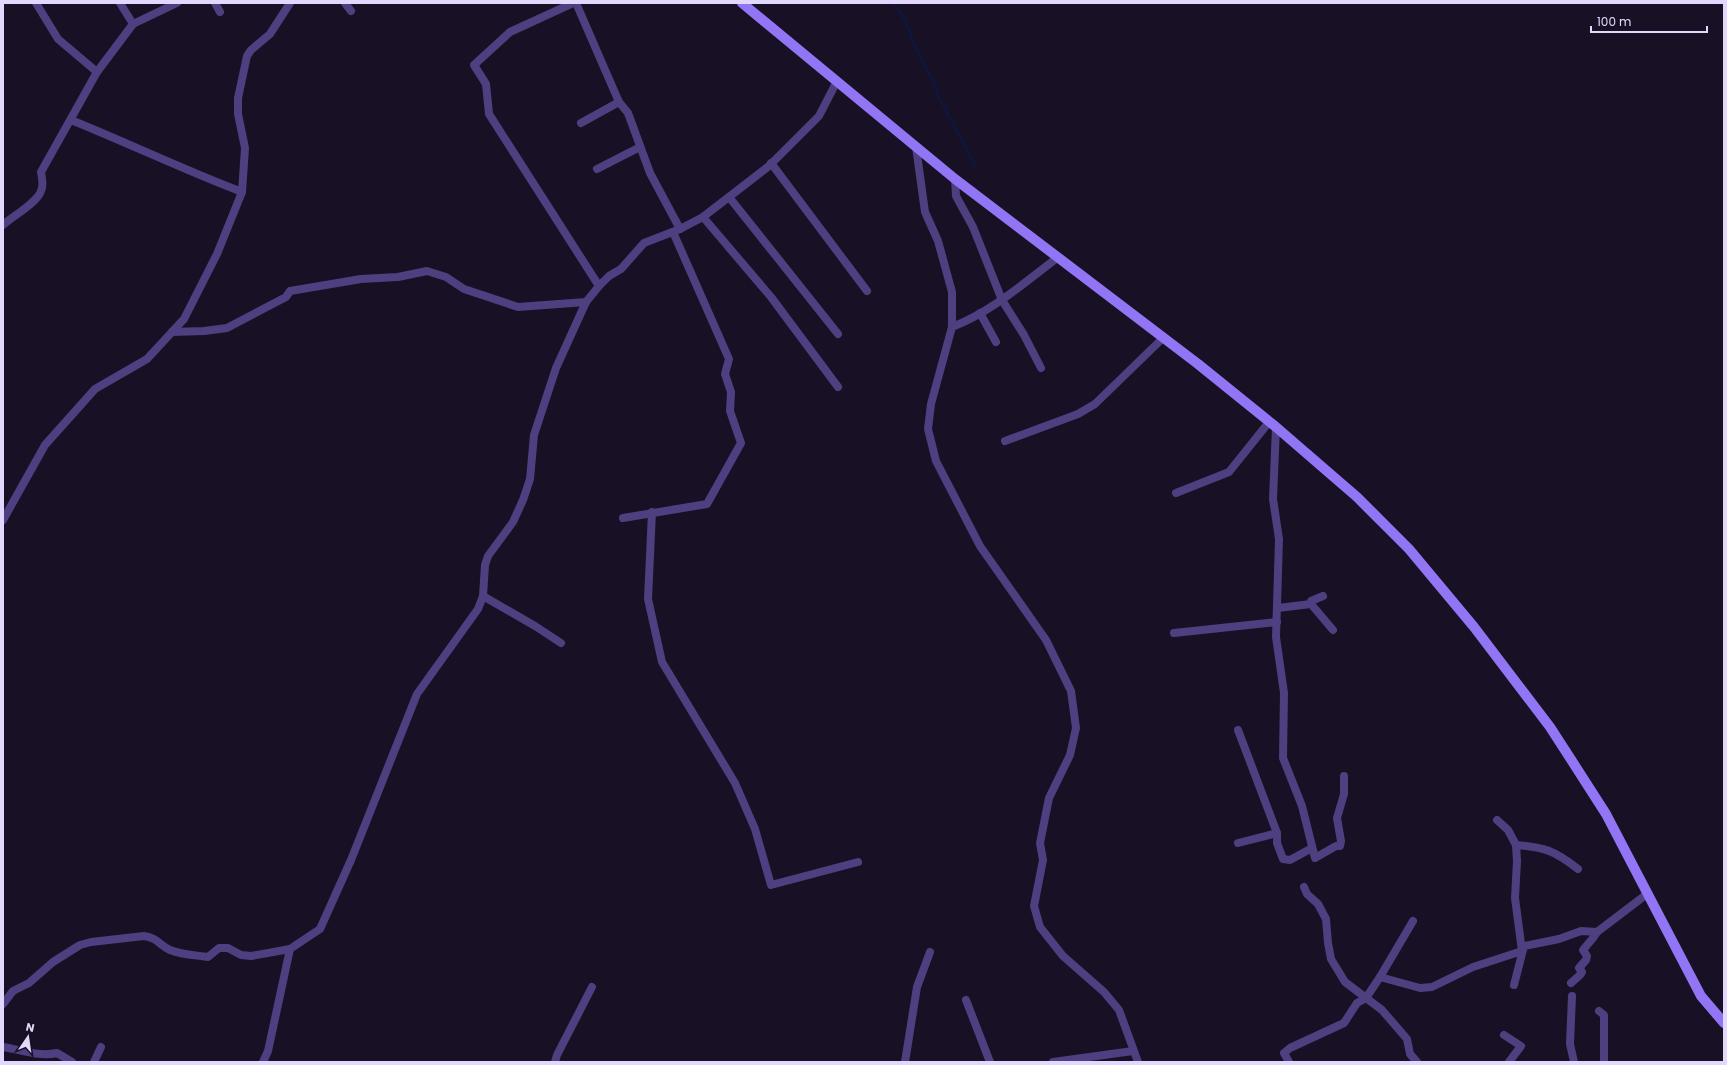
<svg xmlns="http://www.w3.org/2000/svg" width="1727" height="1065" viewBox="0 0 1727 1065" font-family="Poppins,sans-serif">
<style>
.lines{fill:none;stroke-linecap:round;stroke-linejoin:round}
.stream{stroke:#0e1640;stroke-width:2.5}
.street{stroke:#4e3f80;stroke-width:8}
.secondary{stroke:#9175f5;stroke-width:10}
</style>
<rect width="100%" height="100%" fill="#181024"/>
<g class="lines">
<path class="stream" d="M893 3C906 16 910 35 917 51 924 64 931 77 938 90L937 94 975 165"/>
<g class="street">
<path d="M36 3 58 39 97 72"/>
<path d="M120 3 133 24"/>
<path d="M215 3 220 12"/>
<path d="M345 3 351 11"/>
<path d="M573 3 510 32 474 65 486 84 489 114 599 286"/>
<path d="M576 3 619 102 628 113 650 173 680 229"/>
<path d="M71 120C128 143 184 170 242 192"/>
<path d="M581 123 619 102"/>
<path d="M916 147 925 212 938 241 952 292V327L931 404 928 429 936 461 980 546 1046 640 1071 691 1076 728 1070 755 1049 798 1040 843 1043 860 1034 906 1040 927 1063 956 1104 992 1119 1010 1138 1062"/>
<path d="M771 163 867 291"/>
<path d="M597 169 640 147"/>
<path d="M955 179 956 196 973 227 1002 300 1024 335 1041 368"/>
<path d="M729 197 838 334"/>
<path d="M703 217 771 297 838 387"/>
<path d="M3 225C13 216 37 203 41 191 44 185 42 178 41 172L97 72 133 24 177 3"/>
<path d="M980 313 996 342"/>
<path d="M952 327C991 312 1024 283 1057 258"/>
<path d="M172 332 204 331 227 328 286 297 290 291 361 279 398 277 427 271 446 277 464 289 518 307 586 302"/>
<path d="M1276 427 1273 499 1279 539 1276 637 1284 693 1283 758 1302 806 1315 858 1336 846H1340L1341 841 1337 818 1344 794V776"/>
<path d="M1005 441 1078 414 1095 404 1163 338"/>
<path d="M1176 493 1229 472 1269 422"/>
<path d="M652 512 648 599 662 662 735 783 755 829 771 885 858 862"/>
<path d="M623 518 707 504 741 443 730 411 731 392 725 374 729 359 673 232"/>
<path d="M3 520 45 445 95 389 147 359 184 319 217 254 242 192 245 148 238 114V98L247 56 251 50 270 34 290 3"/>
<path d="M483 596 535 626 561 643"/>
<path d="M1311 604 1333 630"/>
<path d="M1278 608 1311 604V601L1323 596"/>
<path d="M1174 633 1277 622"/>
<path d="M1238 730 1277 833V843L1283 859 1290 860 1312 848"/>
<path d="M1497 820 1508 830 1516 845 1517 861 1515 898 1522 951"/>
<path d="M1238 843 1277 833"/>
<path d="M1516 845C1545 847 1555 851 1578 869"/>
<path d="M1304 887 1307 894 1318 904 1326 919 1328 943 1331 959 1345 982 1382 1010 1407 1039 1410 1054 1417 1062"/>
<path d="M1380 977 1420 988 1432 987 1473 967 1522 951"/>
<path d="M1571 983 1580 975 1582 972 1579 968 1586 960 1587 956 1583 950 1593 938 1597 932"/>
<path d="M1514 985 1524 946 1559 939 1581 931 1597 932 1647 894"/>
<path d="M1572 996 1570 1044 1574 1062"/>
<path d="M966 1000 990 1062"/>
<path d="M3 1004 13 991 29 983 53 962 80 945 91 942 144 936C158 938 159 945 170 950 182 955 195 955 208 957L219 948H228L241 955 251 956 290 949 320 929 351 860 417 694 478 609 483 596 485 565 488 556 513 522 523 500 530 479 534 435 556 368 586 302 599 286 609 276 621 269 644 243 680 229 703 217 769 166 819 116 837 81"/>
<path d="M1599 1011 1604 1015V1062"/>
<path d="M1504 1035 1521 1046 1509 1062"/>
<path d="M3 1047C22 1050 38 1057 57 1053L72 1062"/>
<path d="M94 1062 101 1047"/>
<path d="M263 1062 268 1051 290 949"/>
<path d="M555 1062 557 1055 592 987"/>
<path d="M905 1062 917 987 930 952"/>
<path d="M1053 1062 1133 1051"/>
<path d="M1289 1062 1284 1053 1290 1048 1344 1023 1357 1003 1366 998 1380 977 1413 921"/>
</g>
<path class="secondary" d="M742 3 955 179 1198 364 1276 427 1357 497 1409 549 1474 627 1550 727 1572 761 1606 814 1701 996 1724 1023"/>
</g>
<rect width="1727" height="1065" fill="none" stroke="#e2d7fc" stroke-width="8"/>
<g transform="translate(28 1037) rotate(13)" stroke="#181024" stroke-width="3" paint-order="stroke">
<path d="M0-3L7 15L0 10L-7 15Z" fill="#e2d7fc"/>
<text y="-6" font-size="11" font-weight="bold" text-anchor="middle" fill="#e2d7fc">N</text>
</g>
<path d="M1591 26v6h116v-6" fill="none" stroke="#e2d7fc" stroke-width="2"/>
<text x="1597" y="26" font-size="12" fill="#e2d7fc" stroke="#181024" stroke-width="3" paint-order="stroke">100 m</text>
</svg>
